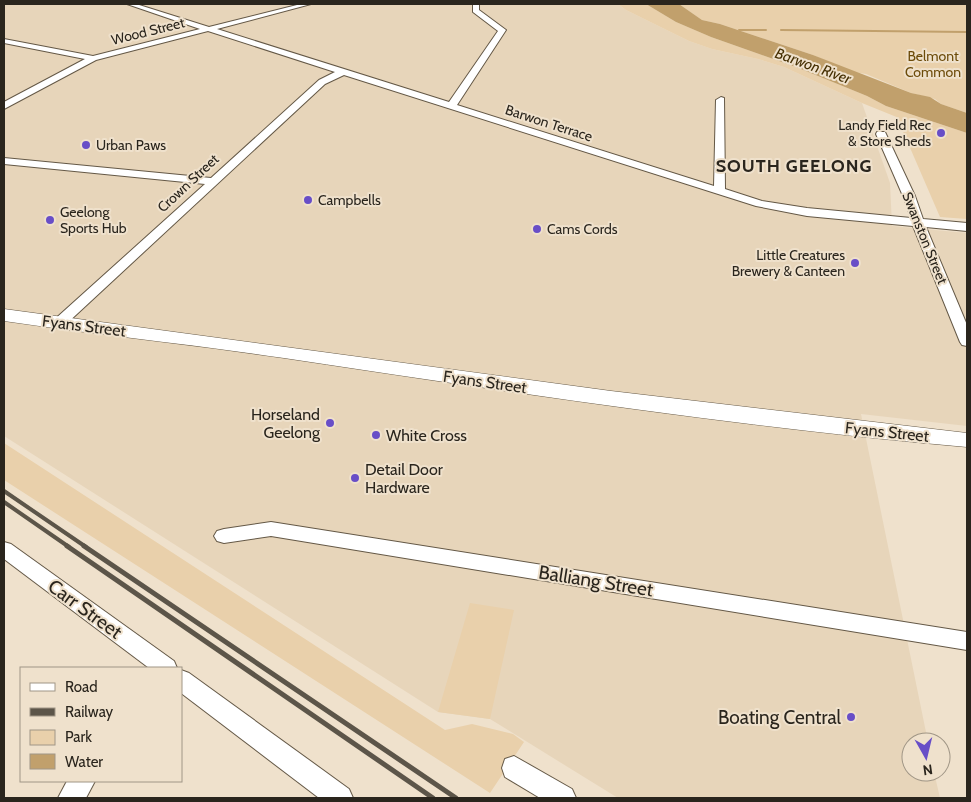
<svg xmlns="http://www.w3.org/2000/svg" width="971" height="802" viewBox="0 0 971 802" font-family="Cabin,sans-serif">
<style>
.built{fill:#e7d5ba}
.green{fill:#e9d0ab}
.water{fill:#c1a06c}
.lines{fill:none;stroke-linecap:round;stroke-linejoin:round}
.stream{stroke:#c1a06c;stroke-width:2}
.minor-casing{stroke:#645846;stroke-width:2}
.major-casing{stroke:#645846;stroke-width:1}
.minor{fill:#fff;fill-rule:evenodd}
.major{fill:#fff;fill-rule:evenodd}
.rail-far1{stroke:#5c5549;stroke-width:4}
.rail{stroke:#5c5549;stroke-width:5}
.poi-dot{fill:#684ec7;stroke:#efe1cc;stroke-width:2}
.labels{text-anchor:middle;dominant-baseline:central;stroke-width:4;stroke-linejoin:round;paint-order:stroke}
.far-street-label{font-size:14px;fill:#2a251d;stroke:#efe1cc}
.far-park-label{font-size:14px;fill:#6c4b09;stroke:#efe1cc}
.far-poi-label{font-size:14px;fill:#2a251d;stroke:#efe1cc;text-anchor:start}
.far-water-label{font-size:15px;font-style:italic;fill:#452f02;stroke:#efe1cc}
.street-label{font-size:16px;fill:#2a251d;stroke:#efe1cc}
.poi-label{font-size:16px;fill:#2a251d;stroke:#efe1cc;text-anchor:start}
.far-district-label{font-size:18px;font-weight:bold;letter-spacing:1px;fill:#2a251d;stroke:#efe1cc}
.near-street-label{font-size:19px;fill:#2a251d;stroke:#efe1cc}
.near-poi-label{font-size:19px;fill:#2a251d;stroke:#efe1cc;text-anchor:end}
</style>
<rect width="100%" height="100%" fill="#efe1cc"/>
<path class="built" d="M4 4H618L626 10 689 41 712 49 758 59 784 67 862 103 890 183 892 226 967 233V426L861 414 928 742H911V772H934L940 798H618L490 719 438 712 4 436Z"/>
<g class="green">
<path d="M618 4H646L676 22 711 37 796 67 867 96 886 106 967 133V219L940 217 898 120 899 118 862 103 784 67 758 59 712 49 689 41 626 10Z"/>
<path d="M679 4H967V113L941 104 935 99 911 93 866 74 853 72 813 55 720 24 702 20Z"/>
<path d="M4 443 445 730 472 724 513 734 524 742 490 793 4 480Z"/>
<path d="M470 603 514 610 490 719 438 712Z"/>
</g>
<path class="water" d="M646 4H679L702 20 720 24 813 55 911 93 930 97 941 104 967 113V133L886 106 867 96 796 67 711 37 676 22Z"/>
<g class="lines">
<g class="stream">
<path d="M739 30H766"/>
<path d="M781 30 967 32"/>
</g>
<g class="minor-casing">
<g id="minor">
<path d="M127 4H136L209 27 301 4H311L217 29 449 102 498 31 473 12V4H479V10L506 30 457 105 714 186 716 100 721 97 724 98 725 189 762 201 807 208 911 218 903 196 876 134 877 132H885L915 196 923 219 967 223V231L926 227 967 325V346L962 345 960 342 913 226 807 216 756 206 344 75 325 84 64 326H54L52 323 54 320 205 184 4 164V158L211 178 319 80 335 72 208 31 96 60 4 109V102L85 59 4 43V39L93 56 200 29Z"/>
<path d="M271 522 967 632V650L271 536 224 543 217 541 214 536 217 531 224 529Z"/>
<path d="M4 542 11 544 174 661 177 668H149L4 559Z"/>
<path d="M181 670 189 673 349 789 353 798H319L181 693Z"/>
<path d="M514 756 572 789 576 798H540L505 777 502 768 505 759Z"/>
<path d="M67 781H95L86 798H58Z"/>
</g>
</g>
<g class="major-casing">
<path id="major" d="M4 309 611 391 967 433V447C739 427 511 392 284 358 191 344 97 335 4 321Z"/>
</g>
<use href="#minor" class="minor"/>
<use href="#major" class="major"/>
<g class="rail-far1">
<path d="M4 491 86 547"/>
<path d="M4 502 69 547"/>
</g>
<g class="rail">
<path d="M67 546 433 798"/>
<path d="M84 546 456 798"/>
</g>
</g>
<g class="poi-dot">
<circle cx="941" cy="133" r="5"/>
<circle cx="86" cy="145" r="5"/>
<circle cx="308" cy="200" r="5"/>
<circle cx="50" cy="220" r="5"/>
<circle cx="537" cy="229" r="5"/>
<circle cx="855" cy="263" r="5"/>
<circle cx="330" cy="423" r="5"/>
<circle cx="376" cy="435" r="5"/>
<circle cx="355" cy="478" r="5"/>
<circle cx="851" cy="717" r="5"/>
</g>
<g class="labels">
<g class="far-street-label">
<text transform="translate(148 31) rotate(-14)">Wood Street</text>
<text transform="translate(549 123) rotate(18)">Barwon Terrace</text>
<text transform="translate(188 183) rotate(-43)">Crown Street</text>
<text transform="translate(925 238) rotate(68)">Swanston Street</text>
</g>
<g class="far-park-label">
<text x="933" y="56">Belmont<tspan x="933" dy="16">Common</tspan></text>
</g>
<g class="far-poi-label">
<text x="931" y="125" text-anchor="end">Landy Field Rec<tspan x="931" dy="16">&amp; Store Sheds</tspan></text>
<text x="96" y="145">Urban Paws</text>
<text x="318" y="200">Campbells</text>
<text x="60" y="212">Geelong<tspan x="60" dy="16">Sports Hub</tspan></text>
<text x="547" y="229">Cams Cords</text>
<text x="845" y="255" text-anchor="end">Little Creatures<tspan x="845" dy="16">Brewery &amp; Canteen</tspan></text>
</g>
<g class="far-water-label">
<text transform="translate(813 66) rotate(20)">Barwon River</text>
</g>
<g class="street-label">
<text transform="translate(84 326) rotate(7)">Fyans Street</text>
<text transform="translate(485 382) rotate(8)">Fyans Street</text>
<text transform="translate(887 432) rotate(6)">Fyans Street</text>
</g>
<g class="poi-label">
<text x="320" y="414" text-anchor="end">Horseland<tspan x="320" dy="18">Geelong</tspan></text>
<text x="386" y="435">White Cross</text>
<text x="365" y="469">Detail Door<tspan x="365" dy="18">Hardware</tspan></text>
</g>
<g class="far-district-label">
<text x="794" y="166">SOUTH GEELONG</text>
</g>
<g class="near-street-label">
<text transform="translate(596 581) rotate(9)">Balliang Street</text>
<text transform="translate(85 609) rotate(36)">Carr Street</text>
</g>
<g class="near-poi-label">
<text x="841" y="717">Boating Central</text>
</g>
</g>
<rect width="971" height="802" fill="none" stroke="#2a251d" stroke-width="10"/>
<rect x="20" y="667" width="162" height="115" fill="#efe1cc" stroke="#a09686"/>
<rect x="30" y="683" width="25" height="8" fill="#ffffff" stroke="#a09686"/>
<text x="65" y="692" font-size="15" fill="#2a251d">Road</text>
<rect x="30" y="708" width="25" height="8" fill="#5c5549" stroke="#a09686"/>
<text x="65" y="717" font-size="15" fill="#2a251d">Railway</text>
<rect x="30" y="730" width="25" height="15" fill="#e9d0ab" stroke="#a09686"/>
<text x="65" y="742" font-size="15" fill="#2a251d">Park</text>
<rect x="30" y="754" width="25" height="15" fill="#c1a06c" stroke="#a09686"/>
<text x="65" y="767" font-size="15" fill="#2a251d">Water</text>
<g transform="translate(926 757) rotate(172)"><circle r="24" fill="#efe1cc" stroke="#a09686"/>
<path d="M0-4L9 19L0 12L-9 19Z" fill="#684ec7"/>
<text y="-8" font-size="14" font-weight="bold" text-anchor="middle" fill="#2a251d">N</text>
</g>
</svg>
